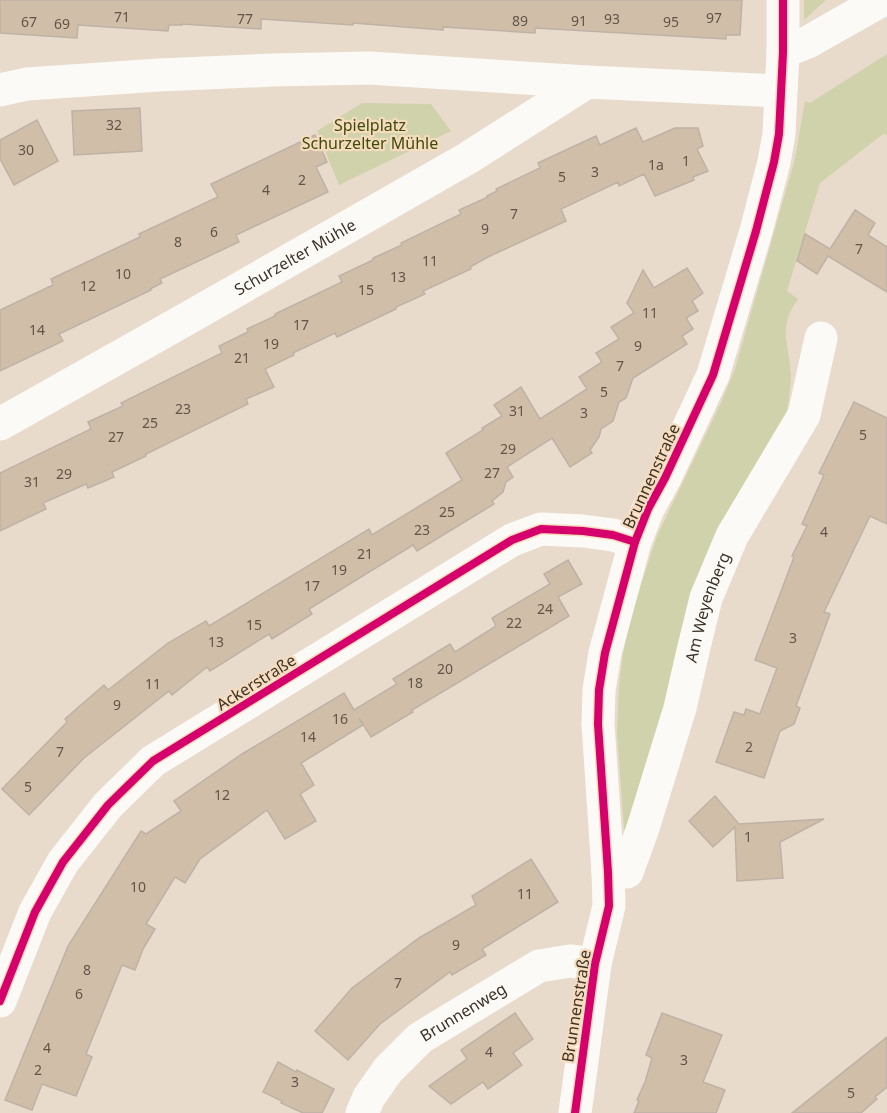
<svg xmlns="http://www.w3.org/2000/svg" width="887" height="1113" viewBox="0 0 887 1113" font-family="'Noto Sans',sans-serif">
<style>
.green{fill:#cfd2aa}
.building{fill:#d0bea9;stroke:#bdb2a6;stroke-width:1.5}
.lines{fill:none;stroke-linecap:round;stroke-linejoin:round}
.minor{stroke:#fcfaf7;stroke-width:33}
.cycleway-casing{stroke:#f6dcbe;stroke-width:11}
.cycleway{stroke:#d6006c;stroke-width:8}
.labels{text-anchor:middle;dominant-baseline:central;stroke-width:4.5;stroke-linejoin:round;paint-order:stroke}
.number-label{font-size:14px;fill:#625548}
.park-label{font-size:16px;fill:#3d4a0a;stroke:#f6dcbe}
.street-label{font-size:16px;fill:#3d3227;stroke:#f6dcbe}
</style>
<rect width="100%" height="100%" fill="#e9dbcb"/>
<g class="green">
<path d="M804 0H826L804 20Z"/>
<path d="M887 54V135L883 134 820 183 787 291 798 299C777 329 789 342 791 375 791 389 788 403 786 417L625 842 617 732 619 686 623 653 633 609 657 536 720 405 735 369 795 159 805 101 810 103Z"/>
<path d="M362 103 431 104 451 131 339 185 317 131Z"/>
</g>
<g class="building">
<path d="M0 0H742L740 35H726V39L535 28V33L443 27V30L353 23V25L261 19V29L182 24V25H169L168 31 78 25 77 38 0 33Z"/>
<path d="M140 108 142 151 74 155 72 111Z"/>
<path d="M37 120 58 161 14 185 0 159V140Z"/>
<path d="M636 128 643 142 675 128H698L703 146 697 149 708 171 693 177 694 180 655 196 644 174 619 186 618 182 561 209 566 221 488 257 470 267 471 269 423 291 425 294 396 307V309L337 337 335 333 293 353 294 355 265 369 274 387 246 399 248 404 146 454V456L112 472 114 477 88 488 86 484 43 503 46 509 0 531V473L91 429 88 422 123 406 121 403 222 353 219 346 248 332 247 329 275 316V314L342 282 339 276 373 260V258L402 245 401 243 461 214 459 210 488 197 487 196 497 191 496 189 540 168 538 163 596 136 600 145Z"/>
<path d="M315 135 327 162 316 167 328 192 236 235 239 242 160 279 162 283 150 289 151 290 59 334 63 341 0 371V310L53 285 51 279 140 237 139 234 218 197 211 184Z"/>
<path d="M855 210 875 223 868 235 887 247V292L828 256 817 274 797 261 805 234 830 249Z"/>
<path d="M687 268 703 293 692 301 698 311 686 318 693 329 682 336 687 344 633 378 626 398 619 402 613 421 601 429 599 437 590 450 592 453 570 467 552 438 507 467 513 477 506 482 503 492 492 501 494 504 417 551 413 545 309 609 312 614 272 639 269 634 210 671 207 667 172 695 169 691 84 758 29 815 2 789 67 722 65 719 104 685 108 690 168 643 206 621 209 626 369 529 372 535 462 480 446 453 483 430 482 428 502 416 494 405 521 387 540 419 587 389 579 377 602 362 596 353 619 339 611 327 634 313 627 303 643 270 654 288Z"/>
<path d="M854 402 887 418V524L870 516 824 612 830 614 796 706 800 708 794 724 780 731 764 778 716 762 734 712 744 715 746 709 760 714 777 668 755 660 794 557 792 556 807 526 802 524 824 475 819 473Z"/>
<path d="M568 560 582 584 558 597 569 616 412 710 413 712 371 737 359 718 363 725 301 763 314 785 300 794 316 821 285 839 267 810 200 859 185 883 175 877 146 924 155 929 143 949 135 970 122 965 86 1054 92 1057 76 1096 42 1084 32 1110 5 1100 68 946 141 831 146 834 181 811 174 801 242 754 344 693 354 710 397 684 393 679 450 644 455 652 496 626 492 618 550 584 544 574Z"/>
<path d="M715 796 739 824 824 819 780 842 783 878 737 881 735 827 713 847 689 821Z"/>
<path d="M531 859 558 902 482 949 486 955 452 975 450 972 380 1024 348 1060 315 1031 352 988 419 938 476 905 472 896Z"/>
<path d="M515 1013 533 1039 513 1053 522 1065 488 1089 483 1082 451 1104 429 1086 467 1059 461 1050Z"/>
<path d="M662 1013 722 1035 703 1082 725 1090 716 1113H634L639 1101 637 1100 645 1082 652 1058 646 1055Z"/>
<path d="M887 1037V1087L875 1097 877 1099 861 1113H792Z"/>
<path d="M278 1062 296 1072 297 1070 334 1089 322 1113H303L281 1103 282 1101 263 1092Z"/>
</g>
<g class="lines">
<g class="minor">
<path d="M783 52 808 42 882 0"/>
<path d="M0 90 27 84 159 75 274 70 369 68 587 82 780 91"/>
<path id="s1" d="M0 424 174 326 468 158 587 82"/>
<path id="s2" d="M608 872H627L643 828 680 708 693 651 706 598 732 536 804 415 821 338"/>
<path d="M0 1001 35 912 63 862 108 805 153 761 512 540 541 529 583 531 613 535 635 542"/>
<path id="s3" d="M362 1113 369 1097 388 1070 420 1038 539 966 570 961 595 964"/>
<path d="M575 1113 595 964 609 906 608 872 598 724 599 690 605 653 635 542 648 509 665 478 713 375 756 231 774 162 779 134 783 52V0"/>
</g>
<g class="cycleway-casing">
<g id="cycleway">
<path d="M0 1001 35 912 63 862 108 805 153 761 512 540 541 529 583 531 613 535 635 542"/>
<path d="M575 1113 595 964 609 906 608 872 598 724 599 690 605 653 635 542 648 509 665 478 713 375 756 231 774 162 779 134 783 52V0"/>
</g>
</g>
<use href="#cycleway" class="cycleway"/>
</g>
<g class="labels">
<g class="number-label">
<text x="122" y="16">71</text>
<text x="714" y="17">97</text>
<text x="245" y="18">77</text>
<text x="612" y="18">93</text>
<text x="520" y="20">89</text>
<text x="579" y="20">91</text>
<text x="29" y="21">67</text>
<text x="671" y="21">95</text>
<text x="62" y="23">69</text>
<text x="114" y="124">32</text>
<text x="26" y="149">30</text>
<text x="686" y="160">1</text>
<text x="656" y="164">1a</text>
<text x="595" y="171">3</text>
<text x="562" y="176">5</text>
<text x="302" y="179">2</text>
<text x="266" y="189">4</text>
<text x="514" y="213">7</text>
<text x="485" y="228">9</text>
<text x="214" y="231">6</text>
<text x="178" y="241">8</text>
<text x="859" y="248">7</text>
<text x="430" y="260">11</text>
<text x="123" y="273">10</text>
<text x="398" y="276">13</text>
<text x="88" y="285">12</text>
<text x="366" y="289">15</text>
<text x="650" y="312">11</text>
<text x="301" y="324">17</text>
<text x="37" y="329">14</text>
<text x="271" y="343">19</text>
<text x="638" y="345">9</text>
<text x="242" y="357">21</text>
<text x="620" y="365">7</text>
<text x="604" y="391">5</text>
<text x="183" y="408">23</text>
<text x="517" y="410">31</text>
<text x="584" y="412">3</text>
<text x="150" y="422">25</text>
<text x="863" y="434">5</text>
<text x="116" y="436">27</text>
<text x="508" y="448">29</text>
<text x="492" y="472">27</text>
<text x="64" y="473">29</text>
<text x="32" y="481">31</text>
<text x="447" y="511">25</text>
<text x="422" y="529">23</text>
<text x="824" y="531">4</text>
<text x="365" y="553">21</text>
<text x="339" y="569">19</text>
<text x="312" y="585">17</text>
<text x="545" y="608">24</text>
<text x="514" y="622">22</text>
<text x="254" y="624">15</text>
<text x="793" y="637">3</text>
<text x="216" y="641">13</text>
<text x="445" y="668">20</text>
<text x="415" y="682">18</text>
<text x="153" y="683">11</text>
<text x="117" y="704">9</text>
<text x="340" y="718">16</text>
<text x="308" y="736">14</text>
<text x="749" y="746">2</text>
<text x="60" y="751">7</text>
<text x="28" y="786">5</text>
<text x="222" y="794">12</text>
<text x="748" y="836">1</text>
<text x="138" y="886">10</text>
<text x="525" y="893">11</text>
<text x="456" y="944">9</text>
<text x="87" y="969">8</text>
<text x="398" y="982">7</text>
<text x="79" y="993">6</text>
<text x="47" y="1047">4</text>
<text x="489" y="1051">4</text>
<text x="684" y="1059">3</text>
<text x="38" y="1069">2</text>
<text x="295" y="1081">3</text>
<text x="851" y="1092">5</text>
</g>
<g class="park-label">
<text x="370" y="125">Spielplatz<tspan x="370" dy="18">Schurzelter Mühle</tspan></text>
</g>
<g class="street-label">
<text stroke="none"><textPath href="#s1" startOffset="339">Schurzelter Mühle</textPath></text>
<text transform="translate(651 476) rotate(-65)">Brunnenstraße</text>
<text stroke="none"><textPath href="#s2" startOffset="296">Am Weyenberg</textPath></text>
<text transform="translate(256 682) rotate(-32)">Ackerstraße</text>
<text transform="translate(576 1006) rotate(-81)">Brunnenstraße</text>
<text stroke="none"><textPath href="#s3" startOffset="146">Brunnenweg</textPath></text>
</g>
</g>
</svg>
